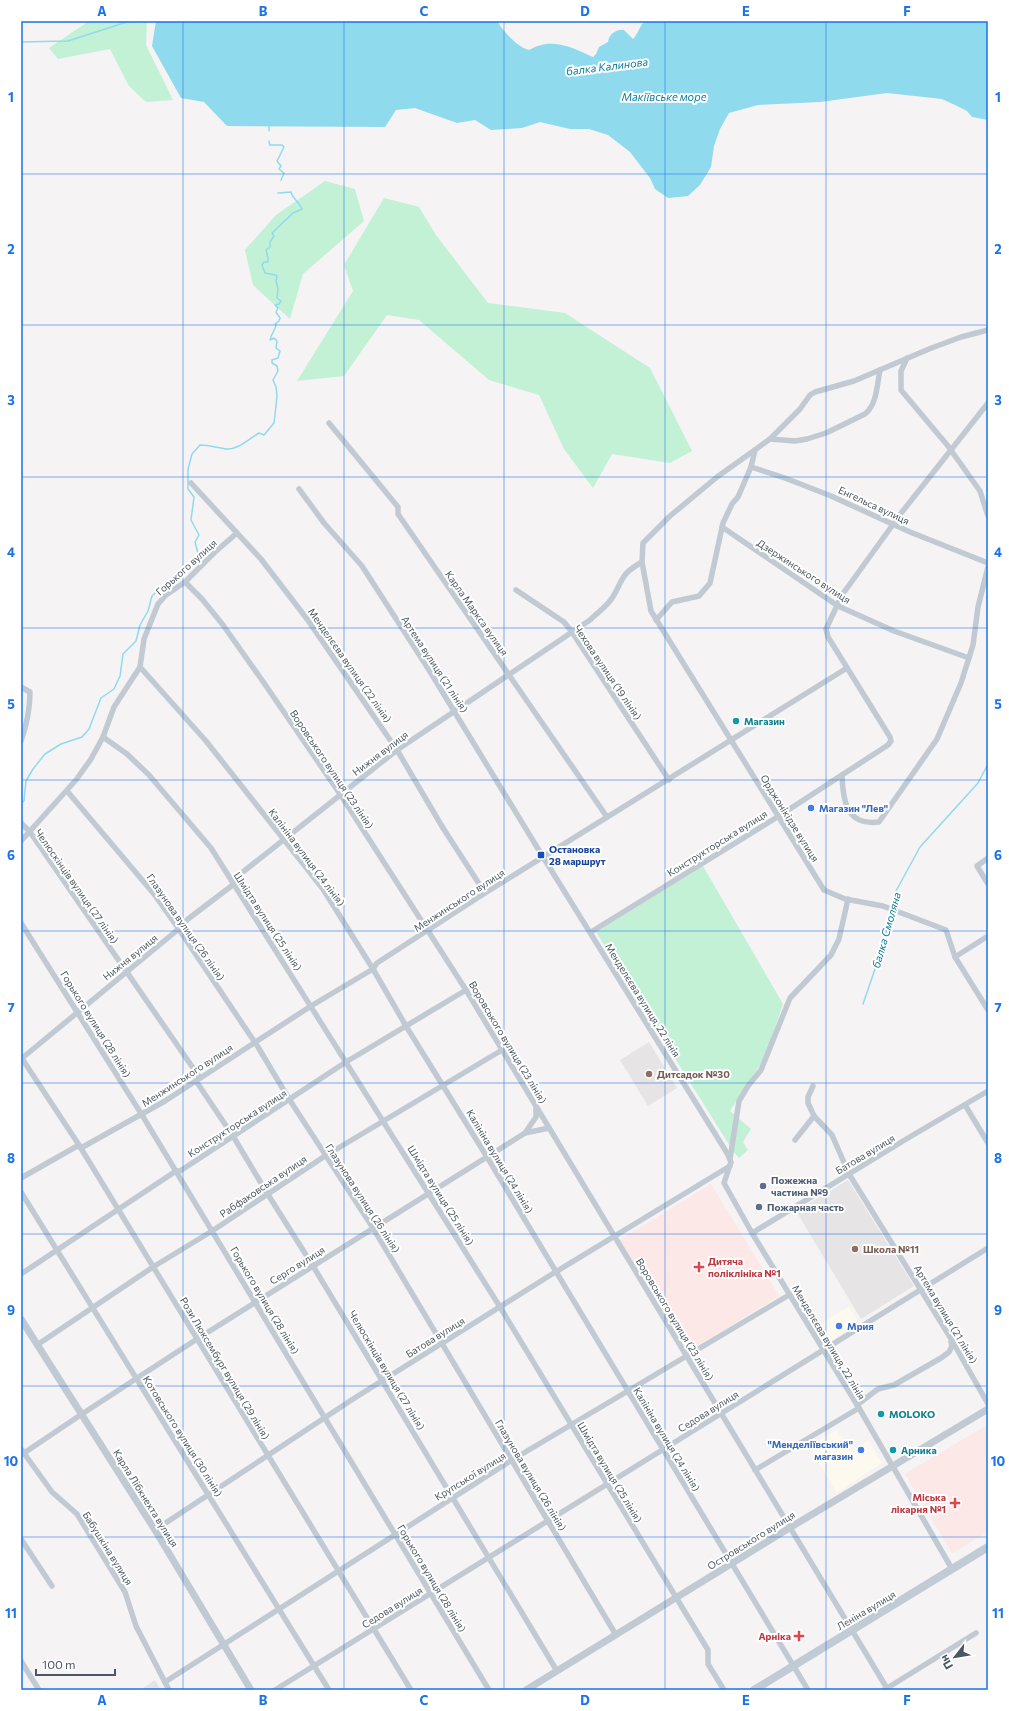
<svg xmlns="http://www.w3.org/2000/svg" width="1009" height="1711" viewBox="0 0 1009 1711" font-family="Commissioner,sans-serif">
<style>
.commercial{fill:#fdf9ef}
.education{fill:#e6e4e5}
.medical{fill:#fce8e6}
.green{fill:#c3f1d5}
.water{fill:#90daee}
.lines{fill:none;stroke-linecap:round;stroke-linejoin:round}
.stream{stroke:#90daee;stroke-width:1.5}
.minor{stroke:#c1cad2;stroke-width:5.5}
.tertiary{stroke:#c1cad2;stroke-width:7}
.secondary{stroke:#c1cbd6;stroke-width:8}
.grid{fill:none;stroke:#1a73e8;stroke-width:1;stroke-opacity:0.55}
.culture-dot{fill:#0f9aa8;stroke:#fff;stroke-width:1.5}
.shop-dot{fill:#3f7fe0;stroke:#fff;stroke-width:1.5}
.transit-dot{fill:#1a4fb4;stroke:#fff;stroke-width:1.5}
.education-dot{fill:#8d6e63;stroke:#fff;stroke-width:1.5}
.service-dot{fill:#5c6f8a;stroke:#fff;stroke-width:1.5}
.health-dot{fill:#e0444e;stroke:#fff;stroke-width:1.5}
.labels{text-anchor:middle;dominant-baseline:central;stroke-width:4;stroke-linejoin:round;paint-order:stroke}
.street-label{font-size:10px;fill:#4a5661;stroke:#fff}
.culture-label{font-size:10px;font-weight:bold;fill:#0d838f;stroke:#fff;text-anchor:start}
.shop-label{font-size:10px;font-weight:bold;fill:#366cbe;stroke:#fff;text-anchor:start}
.transit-label{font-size:10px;font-weight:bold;fill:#164399;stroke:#fff;text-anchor:start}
.education-label{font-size:10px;font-weight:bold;fill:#785e54;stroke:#fff;text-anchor:start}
.service-label{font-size:10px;font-weight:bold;fill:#4e5e75;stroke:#fff;text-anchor:start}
.health-label{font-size:10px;font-weight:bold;fill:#be3a42;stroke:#fff;text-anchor:end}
.water-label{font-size:11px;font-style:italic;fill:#0c7c9b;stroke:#fff}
.neatline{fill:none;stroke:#1a73e8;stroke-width:1.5}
.grid-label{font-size:13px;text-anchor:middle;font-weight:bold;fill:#1a73e8}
</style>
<rect width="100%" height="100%" fill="#f5f3f3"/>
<g class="commercial">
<path d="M849 1306 859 1323 826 1344 818 1332 825 1328 821 1323Z"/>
<path d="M837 1430 850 1451 868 1440 882 1463 837 1493 808 1446Z"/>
</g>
<g class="education">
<path d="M649 1042 677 1088 648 1106 620 1060Z"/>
<path d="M848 1180 914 1286 861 1319 796 1211Z"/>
<path d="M155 1680 161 1690H140Z"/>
</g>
<g class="medical">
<path d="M711 1184 779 1296 688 1352 620 1240Z"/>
<path d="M987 1425 988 1532 952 1553 905 1474Z"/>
</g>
<g class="green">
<path d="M89 21H147L146 45 173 100 146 102 129 86 110 49 58 59 49 48Z"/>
<path d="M325 181 355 189 364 221 303 274 290 319 253 285 245 250 276 215Z"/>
<path d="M384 198 419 207 436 235 488 303 565 313 650 368 692 451 670 463 612 454 593 488 564 449 539 395 489 380 419 320 387 315 344 376 297 381 353 291 344 265Z"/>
<path d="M703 866 783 1004 765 1057 730 1111 751 1129 743 1142 748 1150 739 1158 733 1151 596 932Z"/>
</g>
<path class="water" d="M156 21H497C504 32 517 47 529 50 553 37 570 47 593 57L596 54 599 47 608 42C609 34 617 29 624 30L633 39C639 33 639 26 645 21H988V120L972 117 967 111 955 105 942 99 887 93 820 102 758 105 729 113 720 129 714 146 711 167 700 185 688 196 668 198 655 189 650 178 630 152 608 135 589 129H570L540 122 522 128 491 130 475 120 457 123 415 108 396 110 385 127 227 126 204 102 181 98 152 46Z"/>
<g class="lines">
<g class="stream">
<path d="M21 42 68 41 130 21"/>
<path d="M269 131V125"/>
<path d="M269 141 270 145H282L284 147 277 161 281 166 279 169 284 173 281 180"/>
<path d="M21 803 24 801 26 781 33 769 45 754 61 744 82 737 89 729 101 698 114 689 120 676 123 654 136 641 140 625 148 611 152 596 179 571 195 563 198 553 195 542 199 535 191 520 194 497 188 489V469L192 454 200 445C209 445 218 448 226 449 238 450 249 439 259 433L264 435 274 423 275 415 277 396 276 387 273 380 278 371 277 366 272 363V360L278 358 280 351 276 348 277 341 274 338 270 340C271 334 275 331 276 325L275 324 279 321 280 318 276 312 278 308 275 305 279 304 281 301 277 298 278 289 276 281 277 277 276 275 265 273 262 265 264 262H268V258L266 250 270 247V242L274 236 272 233 293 213 302 209C299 202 293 199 291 192L278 193"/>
<path d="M863 1004 884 943 896 891 920 847 978 783 988 764"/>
</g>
<g class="minor">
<path d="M988 330 961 337 929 349 854 381 815 392 810 395 800 409 770 439 717 477 670 516 643 543 642 562 651 611 824 890 845 899 883 906 946 930 955 957 988 1010"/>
<path d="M907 358 901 371V390L948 446 980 491 988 516"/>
<path d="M329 423 398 507V514L607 817"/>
<path d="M770 439 795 441 807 439 826 433 865 414C877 405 877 384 880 370"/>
<path d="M751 467 785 478 831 496 910 532 988 563"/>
<path d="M191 483 261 559 307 619 397 750 443 828 485 893"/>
<path d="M299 489 324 523 362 566 429 670 543 857 727 1153 731 1162 724 1183 752 1233 859 1408 952 1569"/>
<path d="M722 527 838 606 894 631 969 658"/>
<path d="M185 582 202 599 223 625 264 683 340 794 466 990 888 1690"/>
<path d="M516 590 564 622 572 632 669 780"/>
<path d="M656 620 672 602 699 596 710 583 723 523 732 504 738 497 751 467 755 450"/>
<path d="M140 667 206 741 323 889 373 969 406 1026 487 1157 808 1690"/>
<path d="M21 687 30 692C30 709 27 724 21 741"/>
<path d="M103 737 127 754 149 775 211 848 500 1307 708 1650V1664L724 1690"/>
<path d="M842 775C843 801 846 826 879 822L937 739 961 683 973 645 978 607 988 567"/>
<path d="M67 791 154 894 178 928 258 1047 289 1099 373 1228 616 1635"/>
<path d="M21 823 30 832 200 1078"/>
<path d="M21 841 76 780 91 759 103 737 114 707 140 667 144 639 158 604 166 595 185 582 215 552 237 533"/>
<path d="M988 858 977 866 988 884"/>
<path d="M21 923 142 1115 489 1690"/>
<path d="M591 932 779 816 888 745 891 741 890 737 828 637 826 629 842 595 902 512 988 403"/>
<path d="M955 957 988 936"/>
<path d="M21 1057 79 1145 411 1690"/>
<path d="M21 1059 175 932 188 919 234 884V879L397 750 590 620C598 612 609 605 614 595 624 576 623 573 642 562"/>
<path d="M196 1081 233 1136 267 1193 313 1266 557 1671"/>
<path d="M813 1086 808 1097V1103L814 1116 832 1135 849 1174 950 1337 988 1404"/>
<path d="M965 1105 988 1143"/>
<path d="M525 1133 549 1128"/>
<path d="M795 1140 814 1116"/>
<path d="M81 1148 165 1101 311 1006 373 969 377 963 485 893 847 668"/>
<path d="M730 1159 739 1101 748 1086 761 1070 790 998 831 955 839 939 848 899"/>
<path d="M21 1178 79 1145"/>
<path d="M21 1192 329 1690"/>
<path d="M752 1233 908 1138 988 1091"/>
<path d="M21 1274 176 1171H180L346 1062 466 990"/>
<path d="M37 1345 153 1267 212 1231 325 1156 502 1050"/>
<path d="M857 1405 878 1389 894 1385 941 1358 949 1352 952 1346 951 1342"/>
<path d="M21 1449 52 1492 77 1514 125 1592 136 1626 169 1690"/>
<path d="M21 1455 82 1414 197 1339 525 1133 536 1117V1108"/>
<path d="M755 1470 859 1408"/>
<path d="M155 1530 353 1399 549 1276 730 1166"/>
<path d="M21 1539 52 1586"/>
<path d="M21 1661 39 1690"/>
<path d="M165 1682 512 1460 789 1295"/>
<path d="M275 1690 988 1248"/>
<path d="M884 1690 976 1633"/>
</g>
<g class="tertiary">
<path d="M21 1319 155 1530 251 1690"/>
<path d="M526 1690 791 1527 988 1409"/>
</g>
<path class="secondary" d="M754 1690 988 1547"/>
</g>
<path class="grid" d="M183 21V1690M344 21V1690M504 21V1690M665 21V1690M826 21V1690M21 174H988M21 325H988M21 477H988M21 628H988M21 780H988M21 931H988M21 1083H988M21 1234H988M21 1386H988M21 1537H988"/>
<g class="culture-dot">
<circle cx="736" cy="721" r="4"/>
<circle cx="881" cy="1414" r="4"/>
<circle cx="893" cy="1450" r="4"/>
</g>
<g class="shop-dot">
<circle cx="811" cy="808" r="4"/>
<circle cx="839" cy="1326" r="4"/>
<circle cx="861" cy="1450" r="4"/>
</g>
<rect class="transit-dot" x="537" y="851" width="8" height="8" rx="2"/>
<g class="education-dot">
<circle cx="649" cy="1074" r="4"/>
<circle cx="855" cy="1249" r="4"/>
</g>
<g class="service-dot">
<circle cx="763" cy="1186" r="4"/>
<circle cx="759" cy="1207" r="4"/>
</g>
<g class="health-dot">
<path d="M697 1261h4v4h4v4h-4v4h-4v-4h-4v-4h4z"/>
<path d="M953 1497h4v4h4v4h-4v4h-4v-4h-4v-4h4z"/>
<path d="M797 1630h4v4h4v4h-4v4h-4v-4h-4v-4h4z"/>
</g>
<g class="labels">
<g class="street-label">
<text transform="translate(874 505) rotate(25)">Енгельса вулиця</text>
<text transform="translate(186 567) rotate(-42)">Горького вулиця</text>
<text transform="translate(804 571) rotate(33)">Дзержинського вулиця</text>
<text transform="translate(477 613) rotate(55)">Карла Маркса вулиця</text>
<text transform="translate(435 664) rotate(57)">Артема вулиця (21 лiнiя)</text>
<text transform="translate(350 665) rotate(55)">Менделєєва вулиця (22 лiнiя)</text>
<text transform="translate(608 672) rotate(56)">Чехова вулиця (19 лiнiя)</text>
<text transform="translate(380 753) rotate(-37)">Нижня вулиця</text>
<text transform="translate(332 769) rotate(56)">Воровського вулиця (23 лiнiя)</text>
<text transform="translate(790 818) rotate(58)">Орджонікідзе вулиця</text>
<text transform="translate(717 843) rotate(-32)">Конструкторська вулиця</text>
<text transform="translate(307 857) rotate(53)">Калініна вулиця (24 лiнiя)</text>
<text transform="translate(77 886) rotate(55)">Челюскінців вулиця (27 лiнiя)</text>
<text transform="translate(459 900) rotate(-33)">Менжинського вулиця</text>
<text transform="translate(268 921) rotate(57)">Шмідта вулиця (25 лiнiя)</text>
<text transform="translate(186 927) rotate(55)">Глазунова вулиця (26 лiнiя)</text>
<text transform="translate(130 957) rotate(-39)">Нижня вулиця</text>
<text transform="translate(643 1000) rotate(58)">Менделєєва вулиця, 22 лінія</text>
<text transform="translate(96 1024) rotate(58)">Горького вулиця (28 лiнiя)</text>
<text transform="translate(508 1042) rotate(59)">Воровського вулиця (23 лiнiя)</text>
<text transform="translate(187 1075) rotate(-33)">Менжинського вулиця</text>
<text transform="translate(237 1123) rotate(-33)">Конструкторська вулиця</text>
<text transform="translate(865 1154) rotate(-31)">Батова вулиця</text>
<text transform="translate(500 1161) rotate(59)">Калініна вулиця (24 лiнiя)</text>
<text transform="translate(263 1186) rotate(-34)">Рабфаковська вулиця</text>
<text transform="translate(441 1195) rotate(58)">Шмідта вулиця (25 лiнiя)</text>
<text transform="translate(363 1198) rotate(57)">Глазунова вулиця (26 лiнiя)</text>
<text transform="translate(297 1265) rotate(-32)">Серго вулиця</text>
<text transform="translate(265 1300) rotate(59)">Горького вулиця (28 лiнiя)</text>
<text transform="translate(946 1314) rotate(59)">Артема вулиця (21 лiнiя)</text>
<text transform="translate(675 1319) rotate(59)">Воровського вулиця (23 лiнiя)</text>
<text transform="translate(435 1337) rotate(-32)">Батова вулиця</text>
<text transform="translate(829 1342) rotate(59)">Менделєєва вулиця, 22 лінія</text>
<text transform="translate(225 1368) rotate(59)">Рози Люксембург вулиця (29 лiнiя)</text>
<text transform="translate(387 1370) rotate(59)">Челюскінців вулиця (27 лiнiя)</text>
<text transform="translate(708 1411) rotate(-32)">Седова вулиця</text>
<text transform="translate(183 1436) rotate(58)">Котовського вулиця (30 лiнiя)</text>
<text transform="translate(667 1439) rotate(59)">Калініна вулиця (24 лiнiя)</text>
<text transform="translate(610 1472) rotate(59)">Шмідта вулиця (25 лiнiя)</text>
<text transform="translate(531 1475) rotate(59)">Глазунова вулиця (26 лiнiя)</text>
<text transform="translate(470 1476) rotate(-32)">Крупської вулиця</text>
<text transform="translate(146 1498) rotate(58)">Карла Лібкнехта вулиця</text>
<text transform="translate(751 1540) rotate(-32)">Островського вулиця</text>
<text transform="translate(108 1548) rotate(58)">Бабушкіна вулиця</text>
<text transform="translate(432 1578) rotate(59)">Горького вулиця (28 лiнiя)</text>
<text transform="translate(392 1607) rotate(-32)">Седова вулиця</text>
<text transform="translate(866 1610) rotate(-31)">Леніна вулиця</text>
</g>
<g class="culture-label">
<text x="744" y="721">Магазин</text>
<text x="889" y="1414">MOLOKO</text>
<text x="901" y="1450">Арника</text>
</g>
<g class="shop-label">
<text x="819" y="808">Магазин "Лев"</text>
<text x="847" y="1326">Мрия</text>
<text x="853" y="1444" text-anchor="end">"Менделіївський"<tspan x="853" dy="12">магазин</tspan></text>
</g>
<g class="transit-label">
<text x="549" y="849">Остановка<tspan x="549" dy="12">28 маршрут</tspan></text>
</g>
<g class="education-label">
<text x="657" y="1074">Дитсадок №30</text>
<text x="863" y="1249">Школа №11</text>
</g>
<g class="service-label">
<text x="771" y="1180">Пожежна<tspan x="771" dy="12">частина №9</tspan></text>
<text x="767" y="1207">Пожарная часть</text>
</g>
<g class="health-label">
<text x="708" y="1261" text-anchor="start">Дитяча<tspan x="708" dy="12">поліклініка №1</tspan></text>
<text x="946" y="1497">Міська<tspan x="946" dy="12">лікарня №1</tspan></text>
<text x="791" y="1636">Арніка</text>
</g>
<g class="water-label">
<text transform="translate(607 66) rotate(-7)">балка Калинова</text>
<text x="664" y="96">Макіївське море</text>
<text transform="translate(886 930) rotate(-74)">балка Смоляна</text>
</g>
</g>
<rect width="1009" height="1711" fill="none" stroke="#ffffff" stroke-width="44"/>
<g transform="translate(955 1657) rotate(239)" stroke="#ffffff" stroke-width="3" paint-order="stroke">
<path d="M0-3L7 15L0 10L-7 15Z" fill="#4a5661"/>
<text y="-6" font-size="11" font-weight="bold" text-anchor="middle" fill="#4a5661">Пн</text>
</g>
<path d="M36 1669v6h79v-6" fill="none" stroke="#4a5661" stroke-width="2"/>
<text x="42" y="1669" font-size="12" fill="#4a5661" stroke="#ffffff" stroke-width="3" paint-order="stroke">100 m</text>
<rect x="22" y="22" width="965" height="1667" class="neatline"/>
<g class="grid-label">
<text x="102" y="16">A</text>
<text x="263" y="16">B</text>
<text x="424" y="16">C</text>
<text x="585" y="16">D</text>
<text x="746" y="16">E</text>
<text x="907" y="16">F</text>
<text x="11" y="102">1</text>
<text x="998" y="102">1</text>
<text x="11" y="254">2</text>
<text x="998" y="254">2</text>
<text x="11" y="405">3</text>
<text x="998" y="405">3</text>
<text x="11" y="557">4</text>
<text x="998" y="557">4</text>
<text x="11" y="709">5</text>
<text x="998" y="709">5</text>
<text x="11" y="860">6</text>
<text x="998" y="860">6</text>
<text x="11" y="1012">7</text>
<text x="998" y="1012">7</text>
<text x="11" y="1163">8</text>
<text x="998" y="1163">8</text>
<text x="11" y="1315">9</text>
<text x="998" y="1315">9</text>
<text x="11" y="1466">10</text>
<text x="998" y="1466">10</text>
<text x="11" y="1618">11</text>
<text x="998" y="1618">11</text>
<text x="102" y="1705">A</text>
<text x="263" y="1705">B</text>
<text x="424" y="1705">C</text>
<text x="585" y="1705">D</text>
<text x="746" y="1705">E</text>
<text x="907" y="1705">F</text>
</g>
</svg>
